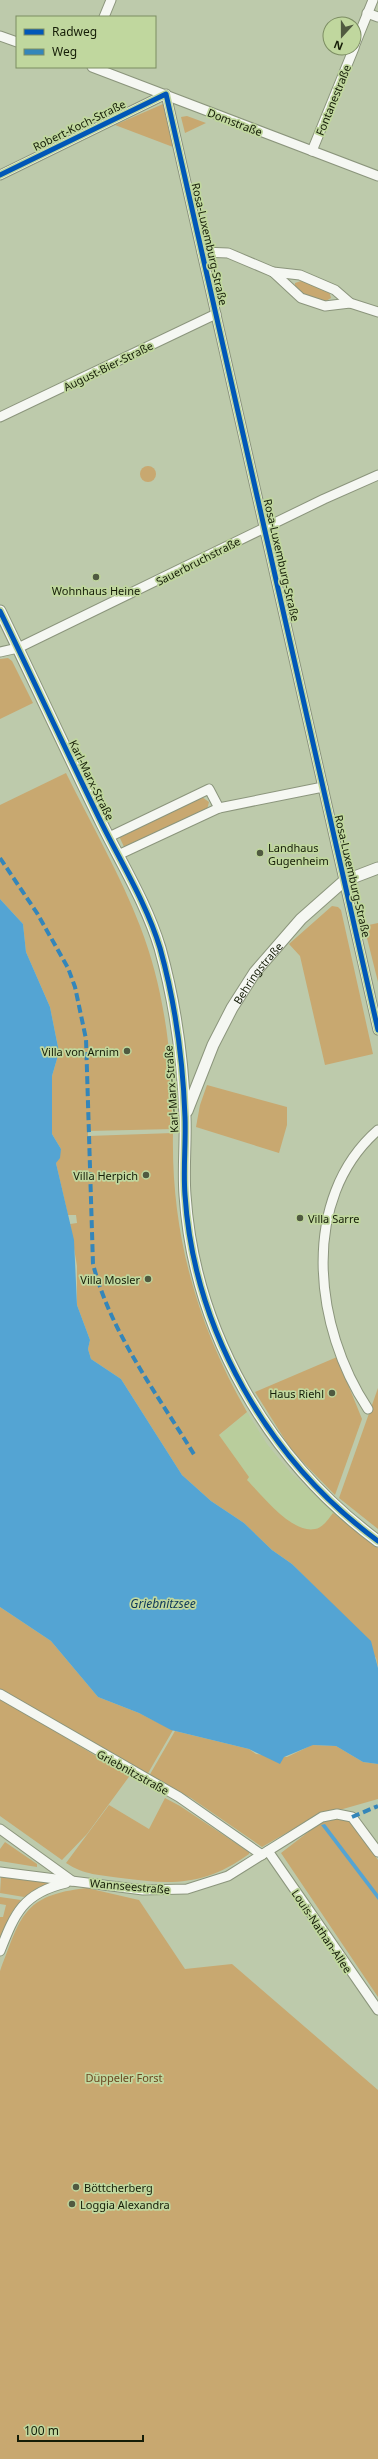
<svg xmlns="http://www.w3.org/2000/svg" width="378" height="2459" viewBox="0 0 378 2459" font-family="'Noto Sans',sans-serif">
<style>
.built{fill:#b9cd9c}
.green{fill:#c8a870}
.water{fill:#54a4d3}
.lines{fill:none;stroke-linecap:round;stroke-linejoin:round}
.minor-casing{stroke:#8b957c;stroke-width:11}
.tertiary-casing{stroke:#8b957c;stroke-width:13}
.minor{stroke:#f5f7f2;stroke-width:9}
.tertiary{stroke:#f5f7f2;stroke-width:11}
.quiet{stroke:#3486ba;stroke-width:4;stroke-dasharray:8 4;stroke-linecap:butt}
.cycleway-casing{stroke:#c0d79e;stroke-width:8}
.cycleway{stroke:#0057b8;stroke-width:5}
.poi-dot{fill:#505a40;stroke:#c0d79e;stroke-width:1.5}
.labels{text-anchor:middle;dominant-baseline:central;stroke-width:3.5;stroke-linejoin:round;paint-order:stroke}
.street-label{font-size:11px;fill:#151d07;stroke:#c0d79e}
.poi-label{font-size:11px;fill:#151d07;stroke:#c0d79e;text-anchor:start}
.park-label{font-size:11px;fill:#6b4821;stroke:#c0d79e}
.water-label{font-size:12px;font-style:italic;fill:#0e3858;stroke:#c0d79e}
</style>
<rect width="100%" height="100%" fill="#bdcaab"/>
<path class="built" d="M247 1412 267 1444 291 1473 348 1525 317 1556 209 1444Z"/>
<g class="green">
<path d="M163 104 173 147 115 125Z"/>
<path d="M187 116 206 123 185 133 181 117Z"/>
<path d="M304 280 329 291 331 298 326 301 309 298 295 288V283Z"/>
<circle cx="148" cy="474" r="8"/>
<path d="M8 658 12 661 33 703 0 719V659Z"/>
<path d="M66 773C91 824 120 874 140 926 165 990 173 1061 173 1129L88 1131V1136L173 1133C171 1233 197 1325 247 1412L219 1435 249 1477 247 1480C262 1495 292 1534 315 1529 323 1528 329 1518 333 1513L378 1548V1668L376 1658 321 1593 292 1564 272 1550 244 1523 211 1501 182 1475 121 1379 91 1359 88 1349 90 1340 77 1305V1266L70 1224 77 1223 76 1215H68L56 1163 61 1149 52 1134V1076L59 1052 50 1007 26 952 23 924 0 899V805Z"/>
<path d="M202 797 209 802 207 810 125 849 119 836Z"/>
<path d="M332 906 338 907 341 910 373 1054 325 1065 300 956 289 944Z"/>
<path d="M378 923V982L364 926Z"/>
<path d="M207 1085 287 1107V1125L279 1153 196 1127 200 1105Z"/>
<path d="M337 1357 362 1419 335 1495 292 1451 255 1392Z"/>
<path d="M378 1388V1529L339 1498Z"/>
<path d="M0 1607 51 1641 98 1697 139 1713 173 1730 147 1775 0 1690Z"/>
<path d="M0 1698 101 1759 131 1774 87 1834 62 1860 0 1816Z"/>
<path d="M175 1731 249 1749 256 1754 287 1757 312 1745 336 1746 363 1762 378 1764V1799L336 1811 321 1813 262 1847 191 1798 149 1776Z"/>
<path d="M165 1798 180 1806 249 1852V1854C205 1886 172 1885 121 1878 100 1875 84 1875 66 1863L109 1805 149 1829Z"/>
<path d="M337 1818 350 1821 378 1860V1997L281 1853 316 1826 315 1823Z"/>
<path d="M5 1842 37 1864V1867L0 1861V1849Z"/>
<path d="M1 1877 54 1882 39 1887 24 1897 0 1893Z"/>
<path d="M87 1888 139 1900 185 1969 232 1964 378 2090V2459H0V1971C21 1917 22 1895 87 1888Z"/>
<path d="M0 1897 21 1900 12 1912 0 1940V1917H3L6 1905 0 1904Z"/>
</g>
<g class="water">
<path d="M0 899 23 924 26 952 50 1007 59 1052 52 1076V1134L61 1149 60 1158 56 1163 74 1240 77 1305 90 1340 88 1349 91 1359 121 1379 182 1475 211 1501 244 1523 272 1550 292 1564 371 1641 378 1668V1764L363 1762 336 1746 313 1745 284 1757 280 1764 249 1749 171 1730 139 1713 98 1697 51 1641 0 1607Z"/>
<path d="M325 1824 378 1894V1900L321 1825Z"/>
</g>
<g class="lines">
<g class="minor-casing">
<g id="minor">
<path d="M367 13 378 17"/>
<path d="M104 17 111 0"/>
<path d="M0 36 17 42"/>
<path d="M354 47 373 0"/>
<path d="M92 67 378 176"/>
<path d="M312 151 354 48"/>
<path d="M0 175 166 94 378 1030"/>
<path d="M202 252 228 253 273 272 300 275 335 290 350 303 378 312"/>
<path d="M273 272 301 298 325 306 350 303"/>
<path d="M0 417 216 314"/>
<path d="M0 652 18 648 324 499 378 475"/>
<path d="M109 837 209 789 219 808"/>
<path d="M118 855 219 808 323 787"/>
<path d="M368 1409C314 1328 299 1199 378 1130"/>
<path d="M0 1694 179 1797 262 1855"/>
<path d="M0 1829 72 1881"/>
<path d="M268 1851 378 2010"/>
<path d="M0 1872 143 1890 187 1889 228 1876 322 1817 337 1814 352 1817 378 1852"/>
<path d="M0 1951C15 1913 23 1893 66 1883"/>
</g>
</g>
<g class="tertiary-casing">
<g id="tertiary">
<path d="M0 611C35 683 68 755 103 826 123 866 147 905 160 948 175 1002 183 1061 185 1117 186 1143 183 1169 185 1195 194 1331 268 1460 378 1541"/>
<path id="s1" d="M187 1111 213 1045 232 1008 255 972 301 919 344 881 378 868"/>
</g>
</g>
<use href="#minor" class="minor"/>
<use href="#tertiary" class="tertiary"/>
<g class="quiet">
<path d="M0 858 37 913 68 968 75 987 86 1039 93 1264C111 1334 158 1395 195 1456"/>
<path d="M352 1817 378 1806"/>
</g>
<g class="cycleway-casing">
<g id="cycleway">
<path d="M0 175 166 94 378 1030"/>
<path d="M0 611C35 683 68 755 103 826 123 866 147 905 160 948 175 1002 183 1061 185 1117 186 1143 183 1169 185 1195 194 1331 268 1460 378 1541"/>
</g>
</g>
<use href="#cycleway" class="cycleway"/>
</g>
<g class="poi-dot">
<circle cx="96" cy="577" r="4"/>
<circle cx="260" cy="853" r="4"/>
<circle cx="127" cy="1051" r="4"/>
<circle cx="146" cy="1175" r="4"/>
<circle cx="300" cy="1218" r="4"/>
<circle cx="148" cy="1279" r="4"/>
<circle cx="332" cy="1393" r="4"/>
<circle cx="76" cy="2187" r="4"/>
<circle cx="72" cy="2204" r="4"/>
</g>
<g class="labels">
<g class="street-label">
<text transform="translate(333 100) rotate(-68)">Fontanestraße</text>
<text transform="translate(235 122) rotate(21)">Domstraße</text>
<text transform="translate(79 125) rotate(-26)">Robert-Koch-Straße</text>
<text transform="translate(210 244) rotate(77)">Rosa-Luxemburg-Straße</text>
<text transform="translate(108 366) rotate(-26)">August-Bier-Straße</text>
<text transform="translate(282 560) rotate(77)">Rosa-Luxemburg-Straße</text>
<text transform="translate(198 561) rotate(-27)">Sauerbruchstraße</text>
<text transform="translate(92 780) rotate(64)">Karl-Marx-Straße</text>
<text transform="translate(353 876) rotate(77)">Rosa-Luxemburg-Straße</text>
<text stroke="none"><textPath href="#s1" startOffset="156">Behringstraße</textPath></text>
<text transform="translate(171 1089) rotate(-94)">Karl-Marx-Straße</text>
<text transform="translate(133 1772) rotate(29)">Griebnitzstraße</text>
<text transform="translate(130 1886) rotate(5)">Wannseestraße</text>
<text transform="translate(322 1931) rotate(56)">Louis-Nathan-Allee</text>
</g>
<g class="poi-label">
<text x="96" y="590" text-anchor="middle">Wohnhaus Heine</text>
<text x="268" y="847">Landhaus<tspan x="268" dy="13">Gugenheim</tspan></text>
<text x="119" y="1051" text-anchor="end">Villa von Arnim</text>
<text x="138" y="1175" text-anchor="end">Villa Herpich</text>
<text x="308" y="1218">Villa Sarre</text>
<text x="140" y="1279" text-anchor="end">Villa Mosler</text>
<text x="324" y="1393" text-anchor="end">Haus Riehl</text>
<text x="84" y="2187">Böttcherberg</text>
<text x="80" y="2204">Loggia Alexandra</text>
</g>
<g class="park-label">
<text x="124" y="2077">Düppeler Forst</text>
</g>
<g class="water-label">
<text x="163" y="1603">Griebnitzsee</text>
</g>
</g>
<rect x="16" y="16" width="140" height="52" fill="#c0d79e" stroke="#7c8d62"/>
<rect x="24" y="29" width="20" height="6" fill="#0057b8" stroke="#7c8d62"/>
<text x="52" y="36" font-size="12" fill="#151d07">Radweg</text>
<rect x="24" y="49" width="20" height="6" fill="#3486ba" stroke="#7c8d62"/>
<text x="52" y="56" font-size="12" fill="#151d07">Weg</text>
<g transform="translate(342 36) rotate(201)"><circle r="19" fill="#c0d79e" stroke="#7c8d62"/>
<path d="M0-3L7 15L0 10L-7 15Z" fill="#505a40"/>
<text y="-6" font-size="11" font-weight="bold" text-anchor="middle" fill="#151d07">N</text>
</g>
<path d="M18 2435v6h125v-6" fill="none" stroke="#151d07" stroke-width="2"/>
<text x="24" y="2435" font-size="12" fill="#151d07" stroke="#c0d79e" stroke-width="3" paint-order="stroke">100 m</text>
</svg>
